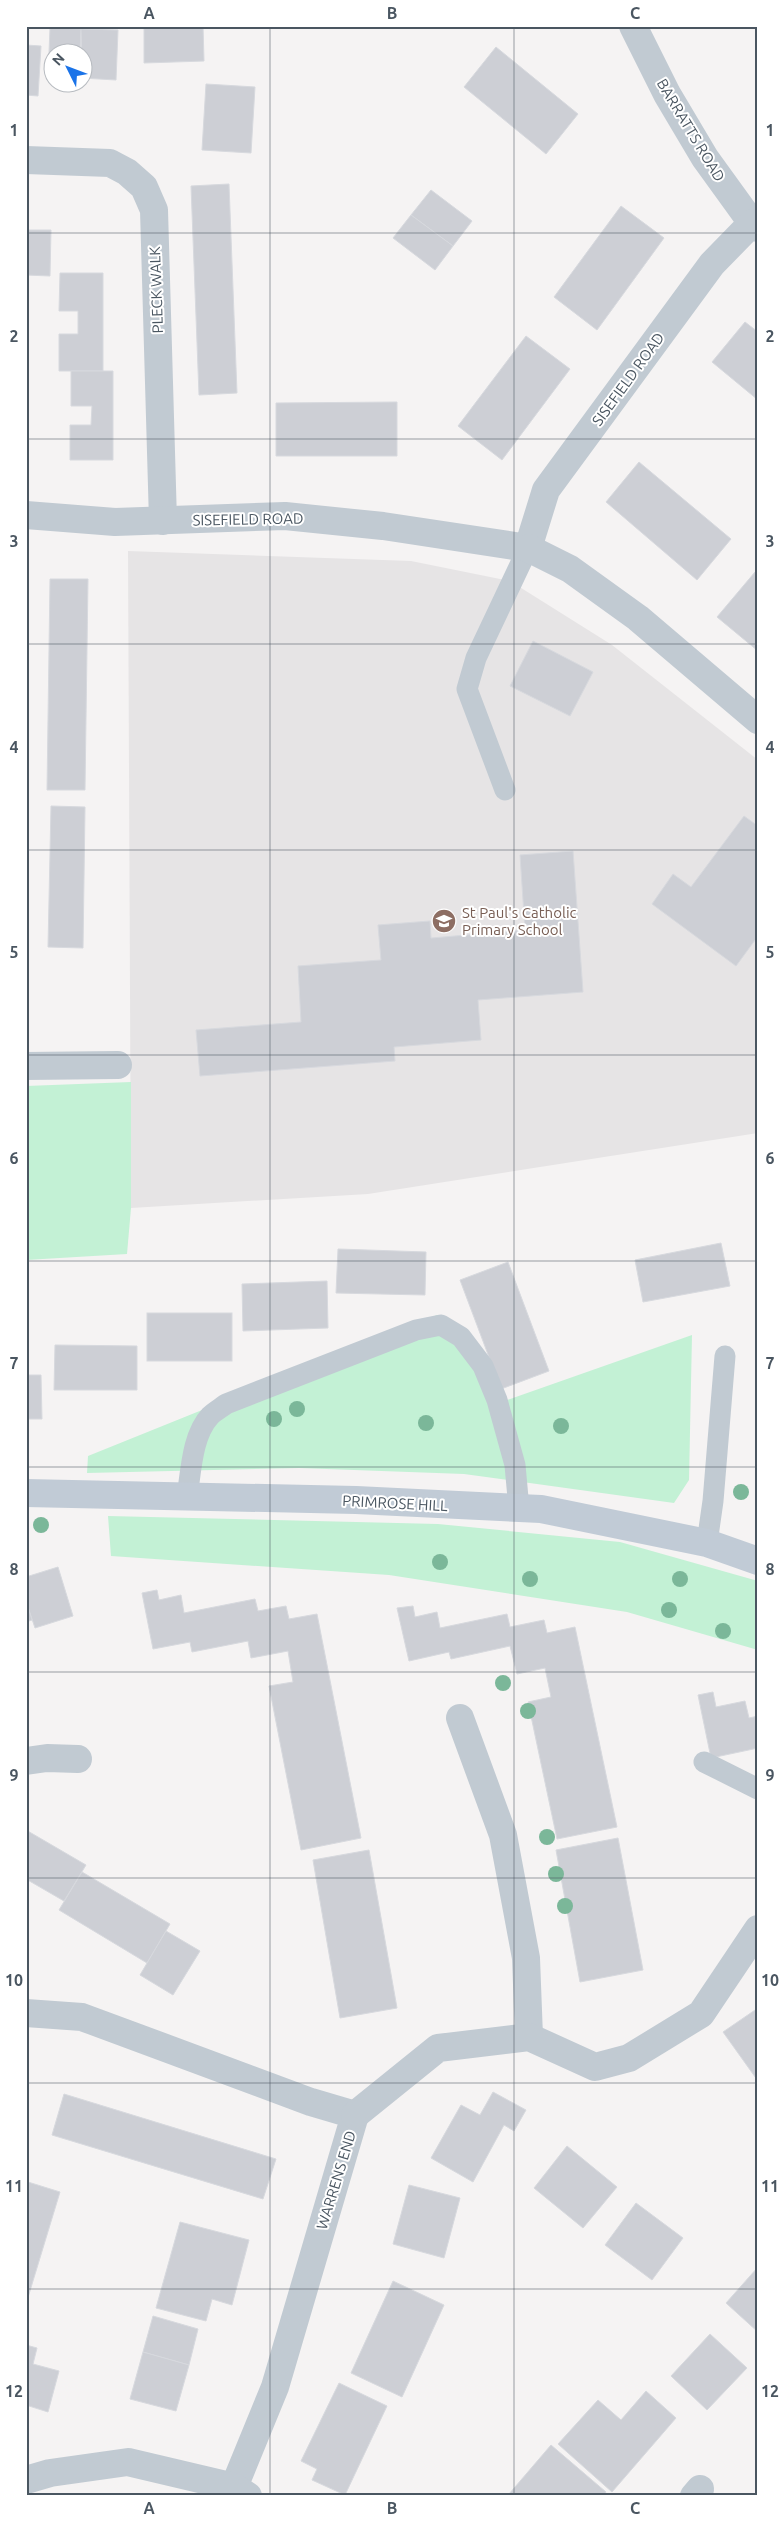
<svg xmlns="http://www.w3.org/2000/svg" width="784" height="2522" viewBox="0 0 784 2522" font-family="Ubuntu,sans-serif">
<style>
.education{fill:#e6e4e5}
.green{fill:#c3f1d5}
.building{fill:#cdcfd5;stroke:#d7d9de}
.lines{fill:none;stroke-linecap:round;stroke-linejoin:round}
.lane{stroke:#c1cad2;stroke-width:21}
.street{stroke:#c1cad2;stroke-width:28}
.secondary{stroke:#c1cbd6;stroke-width:28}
.tree{fill:#7bb799}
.grid{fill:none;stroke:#4a5661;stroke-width:1;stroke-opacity:0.55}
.labels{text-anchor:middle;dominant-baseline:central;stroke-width:4;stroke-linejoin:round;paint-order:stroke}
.street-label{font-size:15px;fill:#4a5661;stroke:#fff}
.education-label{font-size:15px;fill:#785e54;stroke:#fff;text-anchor:start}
.neatline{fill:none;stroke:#4a5661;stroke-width:2}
.grid-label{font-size:16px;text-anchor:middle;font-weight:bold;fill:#4a5661}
</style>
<rect width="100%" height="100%" fill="#f5f3f3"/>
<path class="education" d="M128 551 411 561 510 581 612 645 758 760V1133L368 1194 131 1208Z"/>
<g class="green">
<path d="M26 309 29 485H26Z"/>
<path d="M131 1082V1208L127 1254 26 1260V1086Z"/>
<path d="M437 1315 457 1324 493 1405 692 1335 689 1480 674 1503 464 1474 299 1468 87 1473 88 1456Z"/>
<path d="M108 1516 438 1524 620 1542 758 1581V1650L627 1612 389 1575 111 1556Z"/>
</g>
<g class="building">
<path d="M144 26H203L204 61 144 63Z"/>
<path d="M50 28 81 29 80 52H52V77H48Z"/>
<path d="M81 29 118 30 116 80 82 78Z"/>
<path d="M26 45 41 46 38 96 26 95Z"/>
<path d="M496 47 578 114 546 154 464 87Z"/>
<path d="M206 84 255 87 251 153 202 150Z"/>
<path d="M229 184 237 393 199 395 191 186Z"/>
<path d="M431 190 472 221 453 246 411 215Z"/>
<path d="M621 206 664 238 597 330 554 297Z"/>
<path d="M411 215 453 246 435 270 393 238Z"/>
<path d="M26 230H51L50 276 26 275Z"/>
<path d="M60 273H103V371H59V334H78V311H59Z"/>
<path d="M745 322 758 332V400L712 362Z"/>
<path d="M526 336 570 369 502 460 458 426Z"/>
<path d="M71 371H113V460H70V425H91L92 406H71Z"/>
<path d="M397 402V456H276V403Z"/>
<path d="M639 462 731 539 697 580 606 502Z"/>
<path d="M755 572 758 575V651L717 617Z"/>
<path d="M50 579H88L85 790H47Z"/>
<path d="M533 641 593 672 570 716 510 686Z"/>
<path d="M51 806 85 807 83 948 48 947Z"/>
<path d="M744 816 758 826V936L736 966 652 904 673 874 691 887Z"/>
<path d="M573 851 583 992 478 1000 481 1040 394 1047 395 1061 200 1076 196 1030 301 1022 298 966 381 960 378 925 430 921 431 938 525 930 520 855Z"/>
<path d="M721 1243 730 1286 643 1302 635 1260Z"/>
<path d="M338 1249 426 1252 425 1295 336 1293Z"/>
<path d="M508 1262 549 1371 501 1389 460 1280Z"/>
<path d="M327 1281 328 1328 243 1331 242 1284Z"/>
<rect x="147" y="1313" width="85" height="48"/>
<path d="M55 1345 137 1346V1390H54Z"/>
<path d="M26 1375H41L42 1419H26Z"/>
<path d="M58 1567 73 1616 35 1628 26 1601V1577Z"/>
<path d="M157 1590 159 1600 181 1595 184 1613 255 1599 258 1611 286 1606 289 1619 317 1614 361 1838 301 1850 269 1686 293 1682 288 1651 251 1658 248 1641 192 1652 190 1642 153 1649 142 1593Z"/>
<path d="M26 1601 32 1620 26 1622Z"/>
<path d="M413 1606 415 1617 437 1612 440 1628 507 1614 510 1627 544 1620 547 1633 575 1627 617 1827 557 1839 528 1702 551 1697 545 1668 517 1674 510 1646 451 1659 449 1652 409 1661 397 1608Z"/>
<path d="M713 1692 716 1707 745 1701 749 1718 758 1716V1748L711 1758 698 1695Z"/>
<path d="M26 1830 86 1865 64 1901 26 1879Z"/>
<path d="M618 1838 643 1970 580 1982 556 1850Z"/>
<path d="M369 1850 397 2008 340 2018 313 1860Z"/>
<path d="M82 1872 170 1924 147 1963 59 1910Z"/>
<path d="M166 1931 200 1951 173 1995 140 1975Z"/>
<path d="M758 2008V2081L723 2032Z"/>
<path d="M493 2092 526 2110 514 2131 504 2125 473 2182 431 2158 461 2105 480 2115Z"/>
<path d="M64 2094 276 2159 263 2199 52 2135Z"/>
<path d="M567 2146 617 2187 583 2228 534 2188Z"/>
<path d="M28 2182 60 2192 26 2304V2190Z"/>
<path d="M409 2185 460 2198 444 2258 393 2244Z"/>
<path d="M636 2203 683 2238 652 2280 605 2245Z"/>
<path d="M180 2222 249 2240 232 2305 212 2299 206 2321 156 2308Z"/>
<path d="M758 2267V2332L726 2303Z"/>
<path d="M393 2281 444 2305 402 2397 351 2373Z"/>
<path d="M153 2316 198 2329 189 2365 143 2352Z"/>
<path d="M710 2334 747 2368 707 2410 671 2376Z"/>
<path d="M26 2345 37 2348 33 2364 59 2371 48 2412 26 2405Z"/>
<path d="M143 2352 189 2365 176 2411 130 2399Z"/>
<path d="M339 2383 387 2406 345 2495 312 2480 317 2469 301 2461Z"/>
<path d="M646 2391 676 2418 612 2492 558 2444 598 2400 621 2420Z"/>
<path d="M551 2445 606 2492 603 2496H511L509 2494Z"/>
</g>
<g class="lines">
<g class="lane">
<path d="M505 790 467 689 476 658 528 548"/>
<path d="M187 1497C191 1472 192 1435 210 1416 215 1411 221 1408 226 1404L416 1330 441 1325 461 1337 483 1366 497 1400 515 1465 519 1509"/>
<path d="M707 1543 713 1501 725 1356"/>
<path d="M704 1762 758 1789"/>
</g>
<g class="street">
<path d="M633 26 667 94 705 158 752 223 758 228"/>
<path d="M26 160 110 163 127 172 144 187 154 210 163 521"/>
<path d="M26 515 115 522 285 516 383 526 528 548 546 490 712 264 752 223"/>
<path d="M528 548 570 569 638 618 758 720"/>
<path d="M26 1066 118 1065"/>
<path d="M460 1718 503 1835 526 1958 529 2037"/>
<path d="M26 1761 47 1758 78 1759"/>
<path d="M26 2013 82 2017 311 2102 355 2115 275 2387 234 2487"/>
<path d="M355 2115 438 2048 529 2037 595 2067 629 2058 701 2014 758 1929"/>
<path d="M26 2480 50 2473 128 2462 234 2487 248 2496"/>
<path d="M694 2496 700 2489"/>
</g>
<path class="secondary" d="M26 1493 356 1500 541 1509 707 1543 758 1561"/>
</g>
<g class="tree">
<circle cx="297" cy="1409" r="8"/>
<circle cx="274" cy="1419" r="8"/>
<circle cx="426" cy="1423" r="8"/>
<circle cx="561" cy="1426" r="8"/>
<circle cx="741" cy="1492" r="8"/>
<circle cx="41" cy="1525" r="8"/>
<circle cx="440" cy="1562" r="8"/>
<circle cx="530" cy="1579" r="8"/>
<circle cx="680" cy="1579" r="8"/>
<circle cx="669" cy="1610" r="8"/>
<circle cx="723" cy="1631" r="8"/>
<circle cx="503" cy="1683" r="8"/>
<circle cx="528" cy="1711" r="8"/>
<circle cx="547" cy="1837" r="8"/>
<circle cx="556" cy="1874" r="8"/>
<circle cx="565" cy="1906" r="8"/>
</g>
<path class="grid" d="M270 26V2496M514 26V2496M26 233H758M26 439H758M26 644H758M26 850H758M26 1055H758M26 1261H758M26 1467H758M26 1672H758M26 1878H758M26 2083H758M26 2289H758"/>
<defs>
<g id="school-disc" transform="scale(1.25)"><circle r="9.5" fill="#8d6e63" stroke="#fff"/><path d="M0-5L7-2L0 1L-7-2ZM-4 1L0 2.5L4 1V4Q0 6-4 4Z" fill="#fff"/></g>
</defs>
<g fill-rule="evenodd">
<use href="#school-disc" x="444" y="921"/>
</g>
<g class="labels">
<g class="street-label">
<text transform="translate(691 130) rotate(59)">BARRATTS ROAD</text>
<text transform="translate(156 290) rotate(-92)">PLECK WALK</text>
<text transform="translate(628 379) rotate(-54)">SISEFIELD ROAD</text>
<text transform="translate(248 519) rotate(-1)">SISEFIELD ROAD</text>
<text transform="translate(395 1503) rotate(3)">PRIMROSE HILL</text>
<text transform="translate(336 2180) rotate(-73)">WARRENS END</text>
</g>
<g class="education-label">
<text x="462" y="912">St Paul's Catholic<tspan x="462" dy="17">Primary School</tspan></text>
</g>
</g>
<rect width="784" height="2522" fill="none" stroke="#ffffff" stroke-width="55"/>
<g transform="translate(68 68) rotate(312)"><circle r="24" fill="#ffffff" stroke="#b7bbc0"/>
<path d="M0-4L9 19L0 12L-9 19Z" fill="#1a73e8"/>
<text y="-8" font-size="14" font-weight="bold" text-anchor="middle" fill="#4a5661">N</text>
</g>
<rect x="28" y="28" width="728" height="2466" class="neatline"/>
<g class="grid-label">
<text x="149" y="19">A</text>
<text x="392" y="19">B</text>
<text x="635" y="19">C</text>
<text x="14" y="136">1</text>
<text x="770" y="136">1</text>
<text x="14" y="342">2</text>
<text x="770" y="342">2</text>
<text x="14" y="547">3</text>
<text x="770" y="547">3</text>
<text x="14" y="753">4</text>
<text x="770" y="753">4</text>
<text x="14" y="958">5</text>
<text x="770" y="958">5</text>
<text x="14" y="1164">6</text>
<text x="770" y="1164">6</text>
<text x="14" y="1369">7</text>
<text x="770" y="1369">7</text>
<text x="14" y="1575">8</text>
<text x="770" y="1575">8</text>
<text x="14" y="1781">9</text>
<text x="770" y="1781">9</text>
<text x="14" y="1986">10</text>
<text x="770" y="1986">10</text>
<text x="14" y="2192">11</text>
<text x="770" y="2192">11</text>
<text x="14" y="2397">12</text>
<text x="770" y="2397">12</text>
<text x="149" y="2514">A</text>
<text x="392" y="2514">B</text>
<text x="635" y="2514">C</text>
</g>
</svg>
